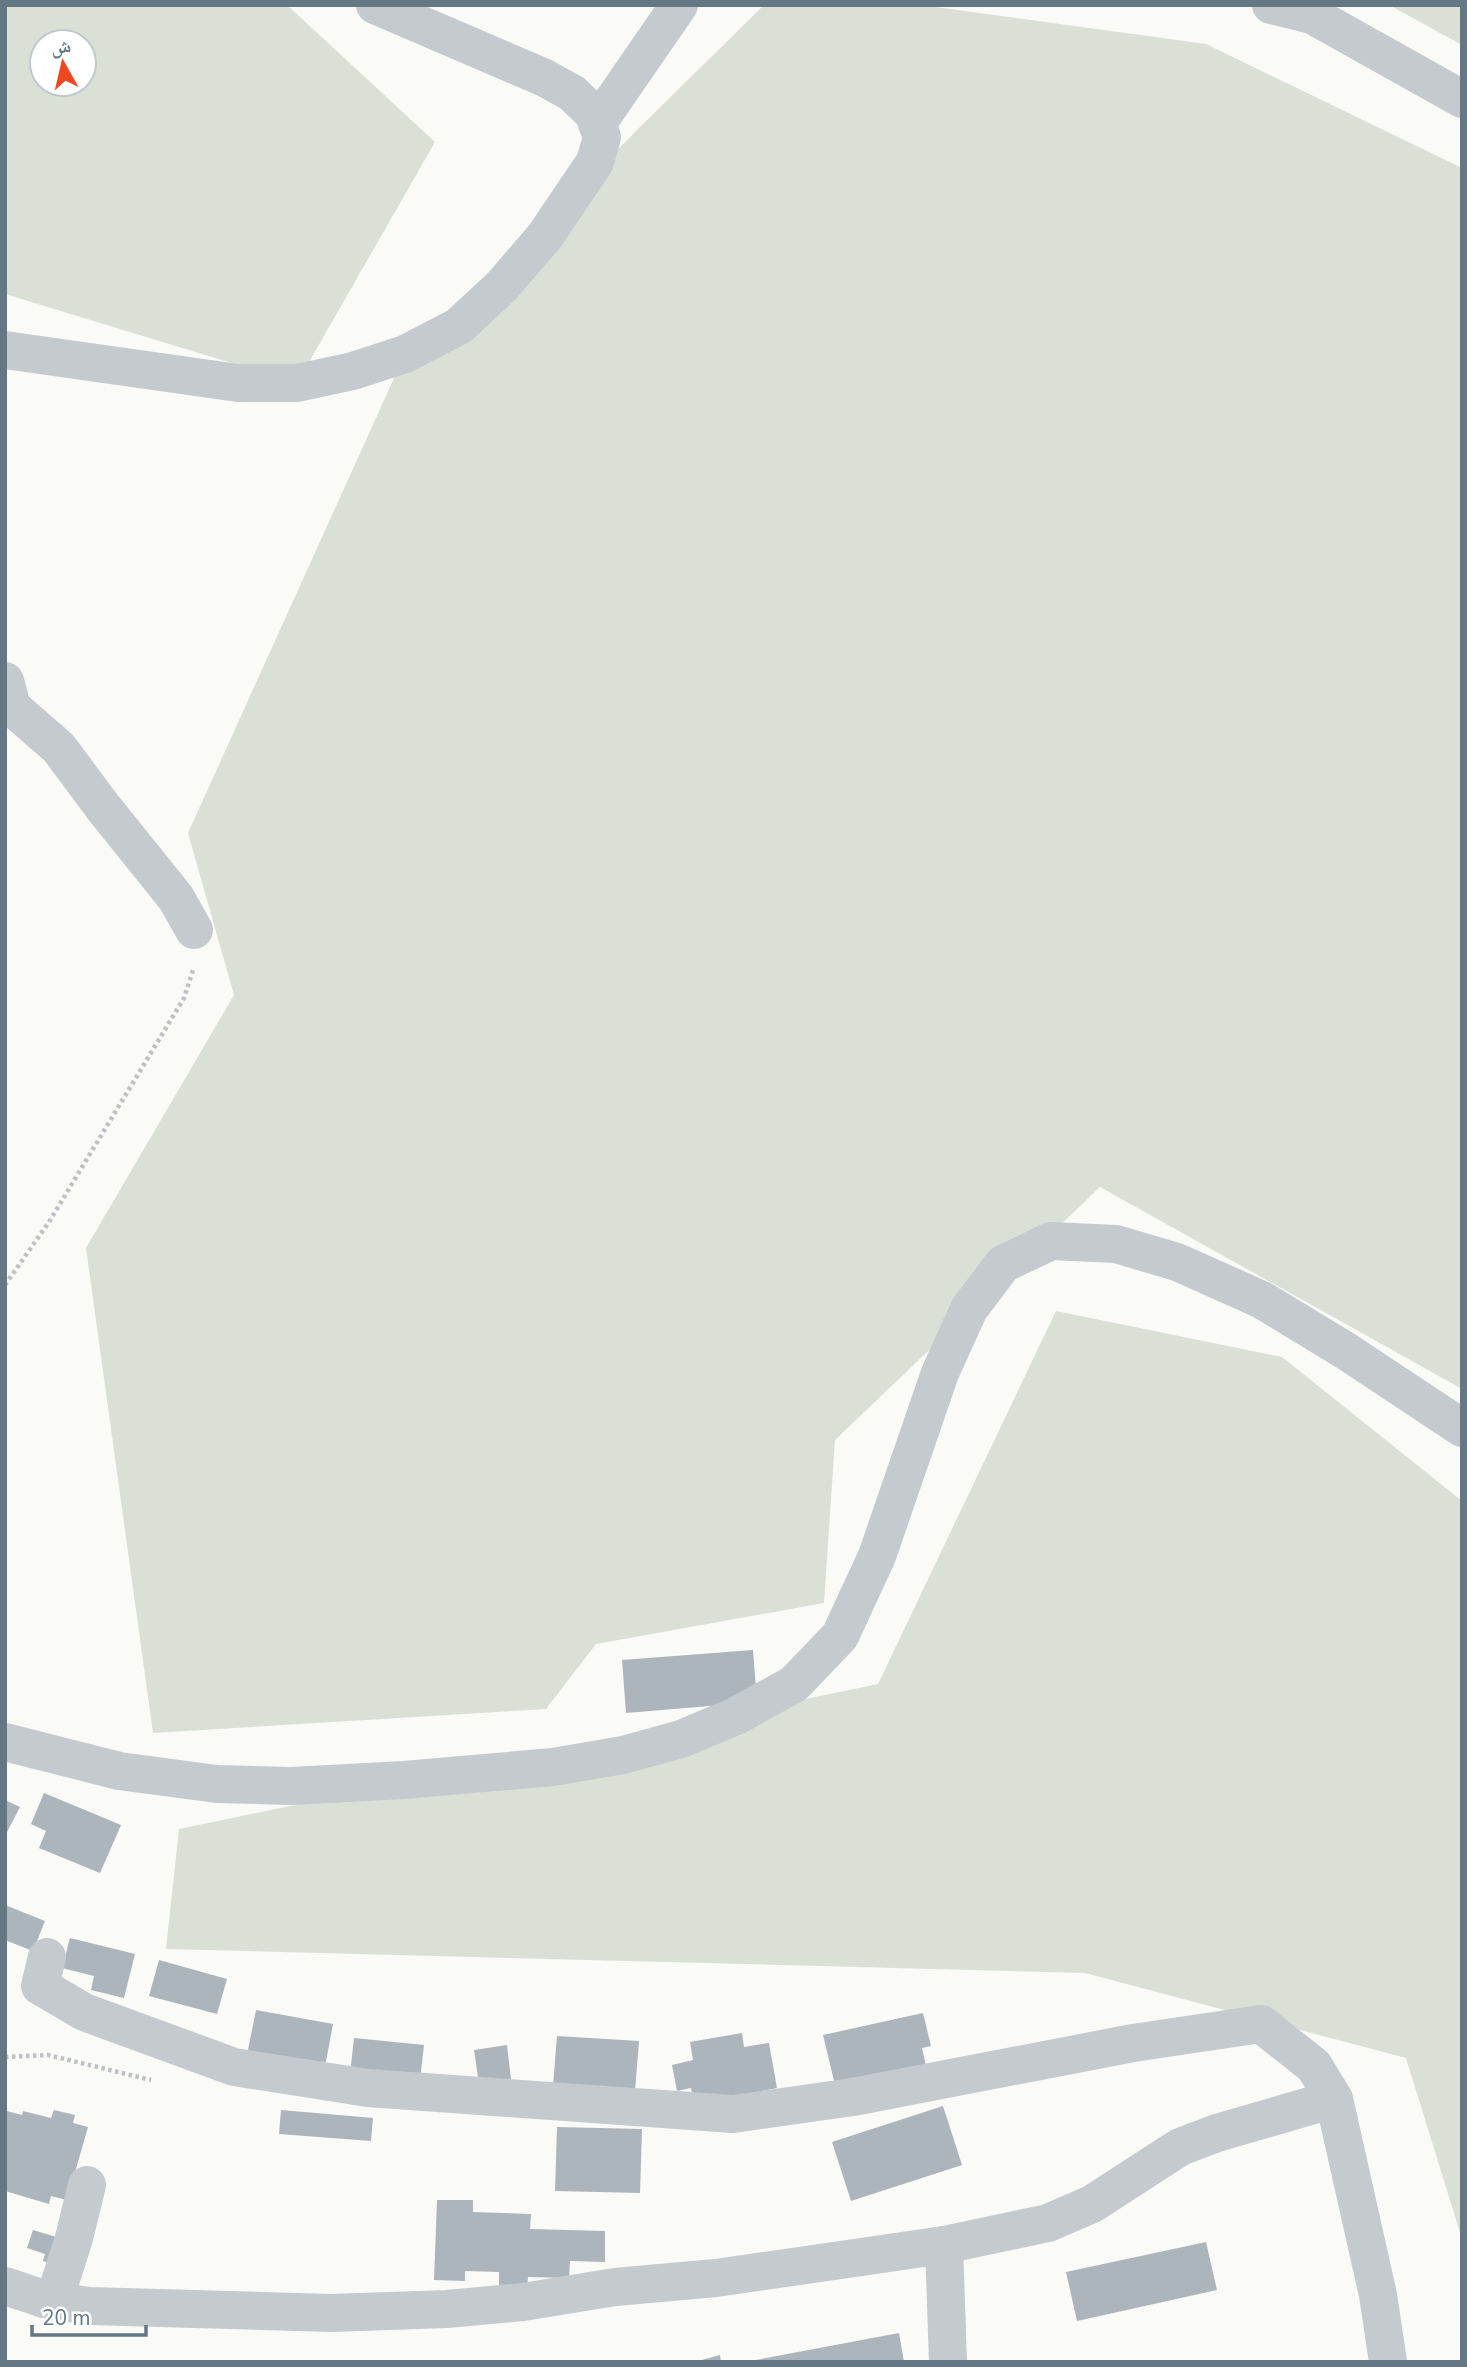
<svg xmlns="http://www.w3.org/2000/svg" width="1467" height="2367" viewBox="0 0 1467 2367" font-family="'Nunito Sans','Noto Naskh Arabic',sans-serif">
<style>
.green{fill:#dae0d6;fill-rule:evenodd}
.building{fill:#abb5bb}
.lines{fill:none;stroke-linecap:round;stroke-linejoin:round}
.path{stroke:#bdc1c3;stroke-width:4.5;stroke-dasharray:3.5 3.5;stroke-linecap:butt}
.minor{stroke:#c5cace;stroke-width:38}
</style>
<rect width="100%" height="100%" fill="#fafaf7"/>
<g class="green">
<path d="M5 5H287L435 142 297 383 5 294ZM42 42H84V84H42Z"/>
<path d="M764 5H921L1206 44 1462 168V1389L1100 1187 835 1440 824 1603 596 1644 546 1709 153 1733 86 1248 234 995 188 833 395 376 639 128Z"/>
<path d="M1389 5H1462V45Z"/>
<path d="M1056 1311 1282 1357 1462 1501V2239L1406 2058 1085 1973 166 1949 179 1829 878 1684Z"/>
</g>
<g class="building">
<path d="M753 1650 757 1702 626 1713 622 1660Z"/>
<path d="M44 1793 121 1825 100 1873 39 1848 46 1831 31 1824Z"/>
<path d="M5 1800 20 1807 5 1836Z"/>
<path d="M5 1905 45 1921 33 1951 5 1940Z"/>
<path d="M70 1938 135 1954 124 1998 91 1990 94 1976 62 1968Z"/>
<path d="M159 1960 227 1979 217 2014 149 1996Z"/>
<path d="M256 2010 333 2024 324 2072 248 2050Z"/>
<path d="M923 2013 931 2046 922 2048 927 2070 836 2089 823 2035Z"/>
<path d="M742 2033 744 2047 769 2043 777 2088 694 2104 691 2088 677 2091 672 2065 693 2060 690 2042Z"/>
<path d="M557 2036 639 2041 635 2091 553 2086Z"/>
<path d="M354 2038 424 2045 420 2080 350 2074Z"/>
<path d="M507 2045 511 2079 479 2084 474 2050Z"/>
<path d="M943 2106 962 2165 851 2201 832 2142Z"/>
<path d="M54 2110 75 2115 73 2123 88 2127 67 2200 51 2196 49 2204 5 2191 7 2111 22 2115 23 2111 51 2118Z"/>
<path d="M281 2110 373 2118 371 2141 279 2134Z"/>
<path d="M557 2127 642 2129 640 2193 555 2191Z"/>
<path d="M437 2200H473V2212L531 2214 530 2229 605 2231V2262L570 2261 569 2278 528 2277 527 2291 499 2290V2272L465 2271V2281L434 2280Z"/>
<path d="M33 2230 63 2239 55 2265 43 2261 45 2254 27 2248Z"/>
<path d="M1206 2242 1217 2290 1077 2321 1066 2272Z"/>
<path d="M899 2333 904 2362H756V2360Z"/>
<path d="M720 2355 721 2362H698V2361Z"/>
</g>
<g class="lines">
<g class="path">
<path d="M5 1285 49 1222 184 998 194 967"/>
<path d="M5 2057 48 2055 151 2080"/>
</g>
<g class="minor">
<path d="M1271 5 1312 15 1462 99"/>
<path d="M597 124 679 5"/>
<path d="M5 350 238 383H297L353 371 405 354 459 326 502 286 545 236 595 162 602 137 594 114 572 93 545 78 375 5"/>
<path d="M5 681 12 707 59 748 102 806 176 898 194 930"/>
<path d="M5 1742 119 1771 217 1784 291 1786 404 1780 553 1767 623 1755 681 1739 736 1716 794 1684 840 1636 877 1556 940 1373 969 1309 1003 1264 1051 1241 1116 1244 1177 1262 1262 1300 1346 1351 1462 1428"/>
<path d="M47 1957 40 1986 84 2012 234 2067 368 2088 733 2114 853 2097 1133 2043 1261 2024 1314 2066 1334 2099 1378 2295 1388 2362"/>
<path d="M944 2245 948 2362"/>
<path d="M5 2286 44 2299 89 2306 331 2313 447 2309 523 2302 615 2287 716 2278 944 2245 1048 2223 1092 2204 1180 2147 1217 2133 1334 2099"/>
<path d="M54 2301 74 2238 87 2185"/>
</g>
</g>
<rect width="1467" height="2367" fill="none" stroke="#637784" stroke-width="14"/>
<g transform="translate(63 63) rotate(352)"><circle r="33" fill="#ffffff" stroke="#c1c9ce" stroke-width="2"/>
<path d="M0-5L12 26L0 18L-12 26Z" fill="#ee4823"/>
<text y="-10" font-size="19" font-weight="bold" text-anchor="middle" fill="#637784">ش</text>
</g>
<path d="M32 2325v10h114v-10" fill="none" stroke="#637784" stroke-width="3.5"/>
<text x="42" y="2325" font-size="21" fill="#637784" stroke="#ffffff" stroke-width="5" paint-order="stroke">20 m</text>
</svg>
